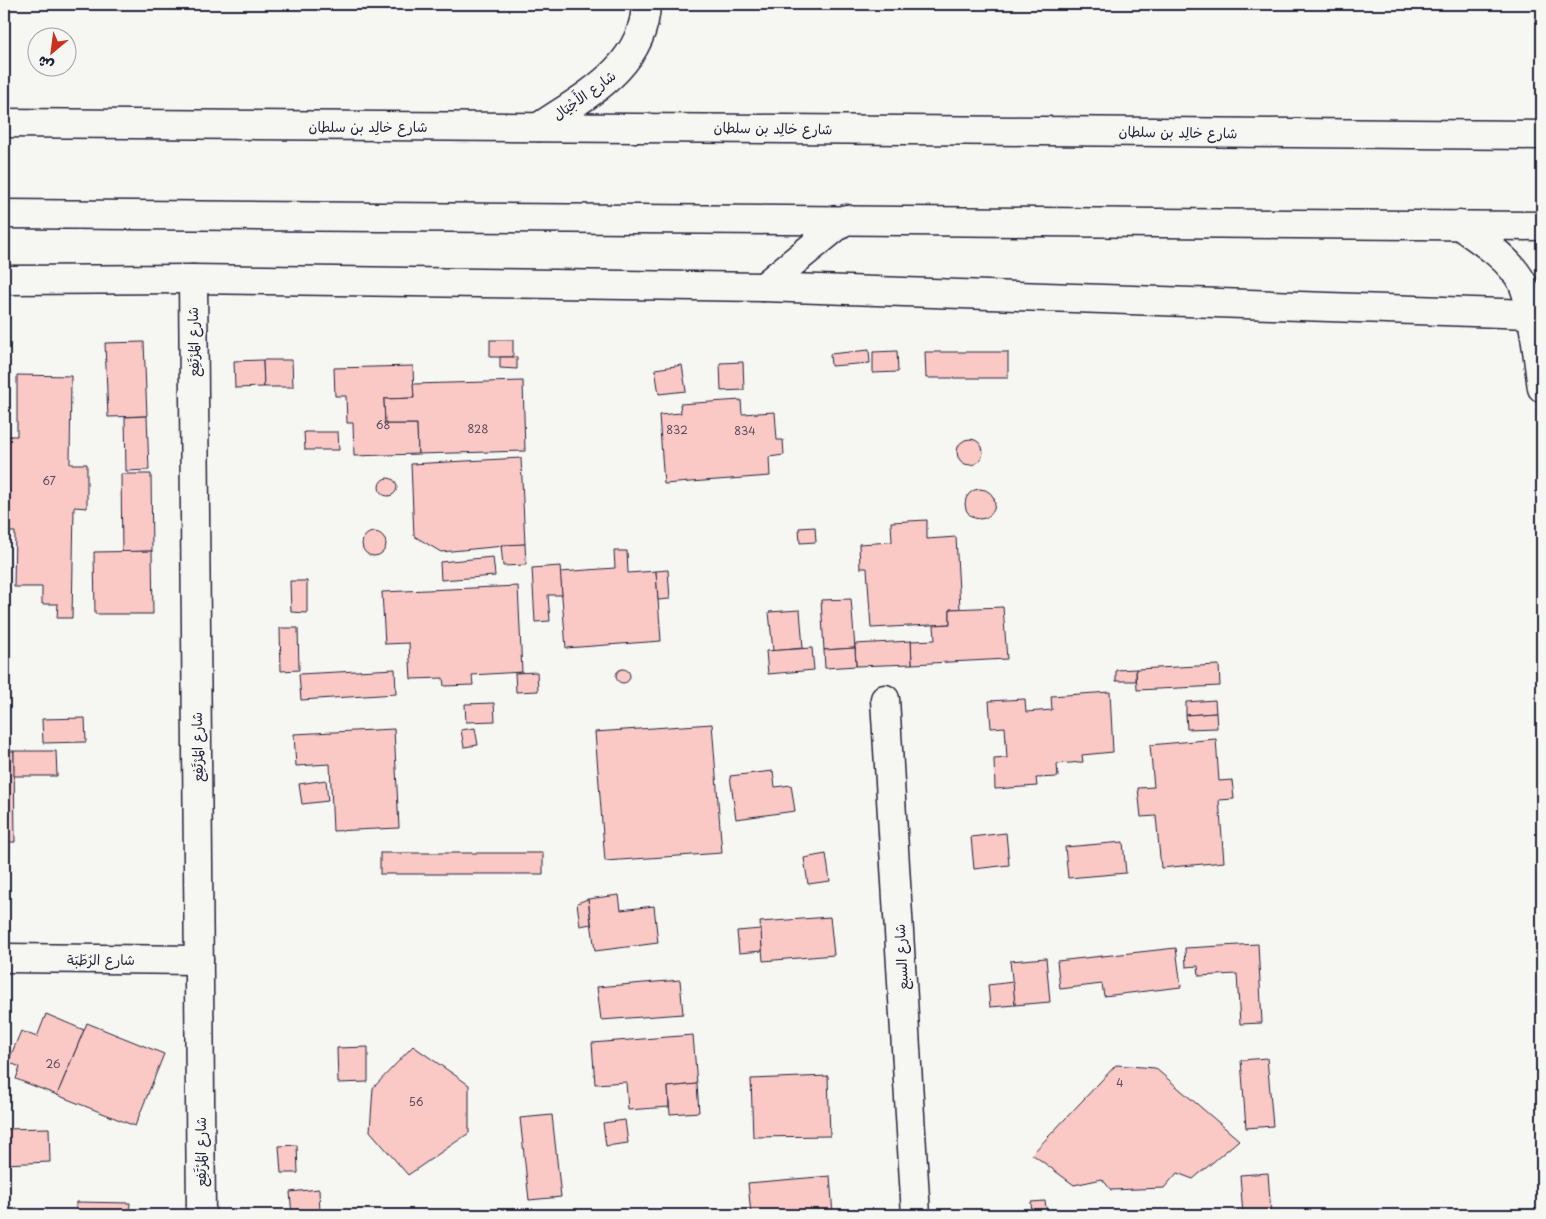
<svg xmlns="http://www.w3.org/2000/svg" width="1546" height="1219" viewBox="0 0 1546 1219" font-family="'Playpen Sans','Playpen Sans Arabic',sans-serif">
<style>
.building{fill:#fac9c6;stroke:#22223b}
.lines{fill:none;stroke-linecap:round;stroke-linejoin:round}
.minor-casing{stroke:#22223b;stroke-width:31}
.major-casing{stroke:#22223b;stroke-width:31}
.minor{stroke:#f6f6f2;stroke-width:28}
.major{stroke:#f6f6f2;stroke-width:28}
.labels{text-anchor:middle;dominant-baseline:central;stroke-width:4.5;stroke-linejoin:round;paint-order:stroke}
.number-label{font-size:11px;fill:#584c5e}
.street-label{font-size:14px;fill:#22223b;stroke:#f6f6f2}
</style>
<rect width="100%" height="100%" fill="#f6f6f2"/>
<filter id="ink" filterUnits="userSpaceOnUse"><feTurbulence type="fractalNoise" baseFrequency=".02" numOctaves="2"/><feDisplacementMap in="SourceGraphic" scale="10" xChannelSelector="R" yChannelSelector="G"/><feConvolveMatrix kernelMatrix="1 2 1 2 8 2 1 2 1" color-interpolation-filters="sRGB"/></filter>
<g filter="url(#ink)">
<g class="building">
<rect x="490" y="340" width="23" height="17"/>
<path d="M144 342 147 416 108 417 105 343Z"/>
<path d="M869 350 870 363 831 366 830 354Z"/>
<path d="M897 351 898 372 873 373V352Z"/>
<path d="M925 352H1008V378H926Z"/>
<path d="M500 357H517V369L500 368Z"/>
<path d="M263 360 264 387 235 388 234 361Z"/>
<path d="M263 360H292L293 387H264Z"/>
<path d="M743 362 744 390 721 391 720 363Z"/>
<path d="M682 365 686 391 659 394 655 369Z"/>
<path d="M413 366 414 398 384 399 385 424H417L418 454 354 456 353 423H347L346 396H335L334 368Z"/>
<path d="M17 375 71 376 70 464H87V508L74 507 72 618H57L58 604H42V587H14L15 532H4V436H17Z"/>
<path d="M523 381 525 451 418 454 417 424H385L384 399 414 398 413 384Z"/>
<path d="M741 400 742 414 775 412 777 440H783L784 455 769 457 770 476 664 484 659 415 681 413 680 404Z"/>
<path d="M147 416 149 470 126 471 125 417Z"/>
<path d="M304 432H338L339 450H305Z"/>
<circle cx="970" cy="452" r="13"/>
<path d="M521 458 525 544 441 552 414 536 411 464Z"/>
<path d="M121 474H151L152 551 122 552Z"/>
<circle cx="388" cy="487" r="9"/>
<circle cx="980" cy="504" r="15"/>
<path d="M927 520V539L956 537 960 609H950V624L871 628 867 568H860L859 544 892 542 891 522Z"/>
<path d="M815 527 816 542 800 543 799 528Z"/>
<circle cx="374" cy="544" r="12"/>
<path d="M525 544 526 565 503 566 501 545Z"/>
<path d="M152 551 153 614H95L94 552Z"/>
<path d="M614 551H627L628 573 656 571 661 641 566 648 560 572 615 568Z"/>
<path d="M493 557 495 576 441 580 440 562Z"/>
<path d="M560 566 562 595H548L550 621 535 622 532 568Z"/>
<path d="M668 570 670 599 658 600 656 571Z"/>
<path d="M290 581H307V613L291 612Z"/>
<path d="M518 586 522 672 472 675 473 685 444 686 443 678 411 679 409 643 385 644 382 592Z"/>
<path d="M851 599 855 648 824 650 821 600Z"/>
<path d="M1003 607 1007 659 912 664 911 641 935 640 934 625 950 624V609Z"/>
<path d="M800 610 803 648 773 651 769 612Z"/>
<path d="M280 628H298L299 670 281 671Z"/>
<path d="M911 641 912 664 856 666 855 644Z"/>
<path d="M812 648 814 670 768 674 766 651Z"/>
<path d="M855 648 856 666 825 668 824 650Z"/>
<path d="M1219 665 1220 686 1137 690 1136 669Z"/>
<path d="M395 669 396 694 301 700 299 674Z"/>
<path d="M1136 669V681H1116V670Z"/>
<circle cx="623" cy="676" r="7"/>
<path d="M537 672 538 691 516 692 515 673Z"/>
<path d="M1110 692 1113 752 1082 755 1083 762 1057 764 1058 777 1036 778 1037 786 995 789 994 759 1007 758 1005 727 991 728 989 701 1025 699 1026 712 1052 710 1051 696Z"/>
<path d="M1215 700 1216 713 1186 715V702Z"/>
<path d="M494 703 495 721 466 722 465 704Z"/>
<path d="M1216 713 1217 728 1187 729 1186 715Z"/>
<path d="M85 718 86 742 43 743 42 719Z"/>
<path d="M712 724 722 853 605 861 595 732Z"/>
<path d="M475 728 478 745 464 747 461 730Z"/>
<path d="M394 729 399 828 333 831 330 764 296 766 294 734Z"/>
<path d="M1216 739 1219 781 1232 780 1234 799 1219 800 1224 862 1161 868 1156 816 1141 817 1138 788 1154 787 1150 745Z"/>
<path d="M4 751H14L15 842H4Z"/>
<path d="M14 751H56L57 776H14Z"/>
<path d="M773 771 775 787 791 785 795 811 736 819 730 776Z"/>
<path d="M326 780 328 801 302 804 299 784Z"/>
<path d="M1006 833 1009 865 974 869 971 837Z"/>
<path d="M1123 842 1126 873 1068 878 1065 847Z"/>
<rect x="380" y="853" width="163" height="21"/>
<path d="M826 854 830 881 808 884 804 858Z"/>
<path d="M619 895 621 910 654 906 658 943 595 951 588 899Z"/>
<path d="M588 899 591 924 580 926 577 903Z"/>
<path d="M830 917 834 955 763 961 760 922Z"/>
<path d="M761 929 762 951 739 953 737 931Z"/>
<path d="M1258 944 1262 1023 1240 1024 1237 974 1199 976 1198 966 1186 967 1185 948Z"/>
<path d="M1176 948 1181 987 1104 996 1102 984 1060 989 1057 961Z"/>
<path d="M1046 958 1050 1002 1015 1005 1010 961Z"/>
<path d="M680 980 683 1014 601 1020 597 987Z"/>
<path d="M1013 982 1015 1005 990 1007 988 985Z"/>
<path d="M46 1014 84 1030 57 1095 16 1079 20 1067 8 1062 21 1031 37 1037Z"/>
<path d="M87 1023 164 1054 135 1126 57 1095Z"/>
<path d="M693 1035 697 1084 668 1087 669 1107 628 1110 626 1082 595 1084 592 1043Z"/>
<path d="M413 1046 469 1085V1133L408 1175 370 1131 373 1088Z"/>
<path d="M368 1047V1082L338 1083 337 1048Z"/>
<path d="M1267 1058 1273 1126 1246 1128 1241 1060Z"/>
<path d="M1116 1065 1155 1068 1239 1140 1193 1179 1177 1173 1164 1188 1111 1190 1102 1179 1074 1185 1032 1154Z"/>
<path d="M828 1076 830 1136 753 1137 751 1079Z"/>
<path d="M697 1084 699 1112 670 1114 668 1087Z"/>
<path d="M552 1115 561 1197 529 1200 520 1118Z"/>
<path d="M625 1120 628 1143 606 1146 603 1123Z"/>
<path d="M49 1128 50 1162 4 1164V1129Z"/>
<path d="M297 1145 298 1173H281L279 1146Z"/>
<path d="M1268 1173 1271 1215H1243L1240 1175Z"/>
<path d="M830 1176 833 1215H751L748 1183Z"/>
<path d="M319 1189 320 1215H292L290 1192Z"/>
<path d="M1045 1201 1047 1215H1032L1031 1202Z"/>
<path d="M76 1202 130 1203 129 1215H76Z"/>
</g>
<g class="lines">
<g class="minor-casing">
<g id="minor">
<path d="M539 127C585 96 644 67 646 4"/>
<path d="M1459 225C1481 241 1508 257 1522 282 1533 303 1538 361 1542 388"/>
<path d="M193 279 201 1215"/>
<path d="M4 280 193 279 763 287 1530 314"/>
<path d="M885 699 916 1215"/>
<path d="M4 958 199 960"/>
</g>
</g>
<g class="major-casing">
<g id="major">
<path d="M4 123 1542 135"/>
<path d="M4 214 1542 226"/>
<path d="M763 287 846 219"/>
</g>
</g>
<use href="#minor" class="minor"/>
<use href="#major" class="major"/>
</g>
</g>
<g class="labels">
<g class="number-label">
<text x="383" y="424">68</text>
<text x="478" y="428">828</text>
<text x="677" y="429">832</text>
<text x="745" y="430">834</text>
<text x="49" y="480">67</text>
<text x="53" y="1063">26</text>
<text x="1120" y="1082">4</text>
<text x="416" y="1101">56</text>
</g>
<g class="street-label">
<text transform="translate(584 95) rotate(-36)">شارع الأَجْيَال</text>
<text x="368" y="126">شارع خالِد بن سلطان</text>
<text transform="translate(773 128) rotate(1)">شارع خالِد بن سلطان</text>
<text transform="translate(1178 132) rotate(1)">شارع خالِد بن سلطان</text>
<text transform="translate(193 342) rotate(-91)">شارع المُرْتَفِع</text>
<text transform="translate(197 747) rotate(-91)">شارع المُرْتَفِع</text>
<text transform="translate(901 957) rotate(-93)">شارع السبع</text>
<text x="101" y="959">شارع الرُطَبَة</text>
<text transform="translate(200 1152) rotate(-90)">شارع المُرْتَفِع</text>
</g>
</g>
<rect width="1546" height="1219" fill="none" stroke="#f6f6f2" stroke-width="20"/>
<rect x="10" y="10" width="1526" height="1199" fill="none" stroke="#22223b" stroke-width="2" filter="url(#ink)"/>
<g transform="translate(52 52) rotate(209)"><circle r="24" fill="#f6f6f2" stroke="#a1a1a9"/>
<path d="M0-4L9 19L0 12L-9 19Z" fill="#c8321e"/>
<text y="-8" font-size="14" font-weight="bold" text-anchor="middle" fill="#22223b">ش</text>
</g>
</svg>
